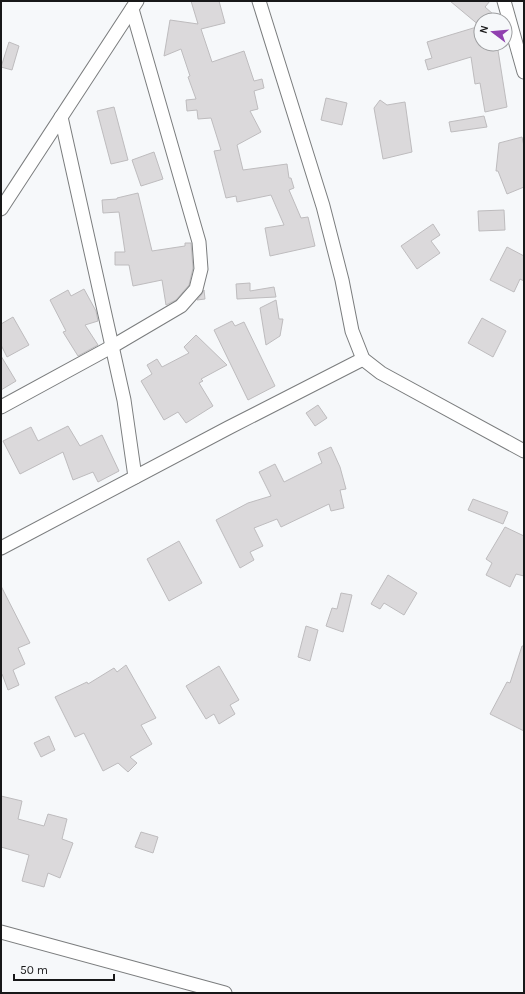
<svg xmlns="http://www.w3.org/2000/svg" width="525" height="994" viewBox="0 0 525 994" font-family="Karla,sans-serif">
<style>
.building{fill:#dbd9db;stroke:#bebcbe}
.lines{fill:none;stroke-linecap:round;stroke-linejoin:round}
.minor-casing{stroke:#7b7d7e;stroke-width:15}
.minor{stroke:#fff;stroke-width:13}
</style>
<rect width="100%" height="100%" fill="#f6f8fa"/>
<g class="building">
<path d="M191 1H219L225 23 201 29 212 62 244 51 254 81 262 79 264 88 254 91 258 109 250 111 261 132 237 145 243 170 287 164 289 178H291L294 188 289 190 301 218 308 217 315 246 270 256 265 228 284 225 271 195 237 202 236 196 226 198 214 151 221 150 211 118 198 119 197 110 187 111 186 100 196 99 188 77 190 76 181 49 164 56 170 20 198 24Z"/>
<path d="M450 1H490L485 7 493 14 488 20H481V44H497L507 107 485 112 480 83 475 84 471 57 428 70 425 60 432 58 427 42 480 26Z"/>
<path d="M9 42 19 46 12 70 1 67Z"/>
<path d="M326 98 347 103 342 125 321 120Z"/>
<path d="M380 100 387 105 405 102 412 152 383 159 374 108Z"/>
<path d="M114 107 128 160 111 164 97 111Z"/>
<path d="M484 116 487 127 451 132 449 122Z"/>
<path d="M522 137 524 146V187L507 194 498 171H496L499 143Z"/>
<path d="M154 152 163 179 141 186 132 160Z"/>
<path d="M138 193 152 251 185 246V243H191L193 268 189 285 176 300 166 305 162 280 133 286 129 265H115V252H125L119 212 103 213 102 200 117 199V198Z"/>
<path d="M504 210 505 230 479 231 478 211Z"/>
<path d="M433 224 440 235 431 241 440 253 417 269 401 246Z"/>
<path d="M507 247 524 256V281L520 279 514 292 490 280Z"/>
<path d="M250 283V291L274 287 276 297 237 299 236 284Z"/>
<path d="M84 289 96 311 98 321 85 325 98 345 78 356 63 332 66 331 50 300 68 290 71 296Z"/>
<path d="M204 290 205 299 197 300 202 294Z"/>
<path d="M276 300 279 319H283L280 336 266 345 260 308Z"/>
<path d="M13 317 29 345 7 357 1 345V324Z"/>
<path d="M482 318 506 331 493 357 468 343Z"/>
<path d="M232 321 235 326 244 322 275 386 248 400 214 330Z"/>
<path d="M196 335 227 365 201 379 203 381 199 383 213 406 186 423 178 412 164 420 141 381 152 374 147 365 157 359 162 367 189 353 184 347Z"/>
<path d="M1 356 16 381 1 390Z"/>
<path d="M318 405 327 418 315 426 306 413Z"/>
<path d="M68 426 80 446 102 435 119 471 98 482 93 472 73 480 63 452 20 474 3 441 31 427 38 441Z"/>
<path d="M331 447 340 467 346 489 340 490 344 508 331 511 329 504 281 527 277 519 254 528 263 546 250 552 254 560 240 568 216 520 248 503 271 496 259 472 275 464 284 482 322 463 318 453Z"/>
<path d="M473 499 508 512 503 524 468 510Z"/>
<path d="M505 527 524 536V576L516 574 510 587 486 575 492 563 486 559Z"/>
<path d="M179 541 202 583 169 601 147 559Z"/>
<path d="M388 575 417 593 404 615 384 603 380 609 371 604Z"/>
<path d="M1 586 30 643 18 648 25 664 13 670 19 685 8 690 2 674 1 675Z"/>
<path d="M341 593 352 595 343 632 326 626 332 608 337 609Z"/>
<path d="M306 626 318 630 310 661 298 657Z"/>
<path d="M522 646H524V731L490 714 507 682 510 683Z"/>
<path d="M126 665 156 718 141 725 152 744 130 757 137 763 128 772 118 763 103 771 84 733 75 737 55 697 87 682 88 684 114 668 117 672Z"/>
<path d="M219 666 239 700 230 705 235 714 219 724 214 714 206 719 186 686Z"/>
<path d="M49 736 55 750 41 757 34 743Z"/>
<path d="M1 796 22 801 18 819 44 826 48 814 67 819 62 839 73 843 60 878 48 873 44 887 22 881 29 855 1 847Z"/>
<path d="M141 832 158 837 153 853 135 847Z"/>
</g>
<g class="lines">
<g class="minor-casing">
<g id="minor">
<path d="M259 1 323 206 342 280 352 331 363 359 381 373 524 451"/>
<path d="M504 1 524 72"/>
<path d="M61 117 124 400 135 477"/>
<path d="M1 209 137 1"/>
<path d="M1 407 113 346 181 306 196 289 201 269 199 242 132 9"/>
<path d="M1 548 228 428 363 359"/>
<path d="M1 932 225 993"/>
</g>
</g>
<use href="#minor" class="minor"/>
</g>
<rect width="525" height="994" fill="none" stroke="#181819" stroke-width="4"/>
<g transform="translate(493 32) rotate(286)"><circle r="19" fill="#f6f8fa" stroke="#9d9ea0"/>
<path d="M0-3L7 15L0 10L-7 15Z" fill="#9040af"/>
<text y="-6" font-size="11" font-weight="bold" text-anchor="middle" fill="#181819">N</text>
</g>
<path d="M14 974v6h100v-6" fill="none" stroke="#181819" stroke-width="2"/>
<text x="20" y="974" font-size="12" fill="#181819" stroke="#f6f8fa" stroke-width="3" paint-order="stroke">50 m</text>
</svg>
